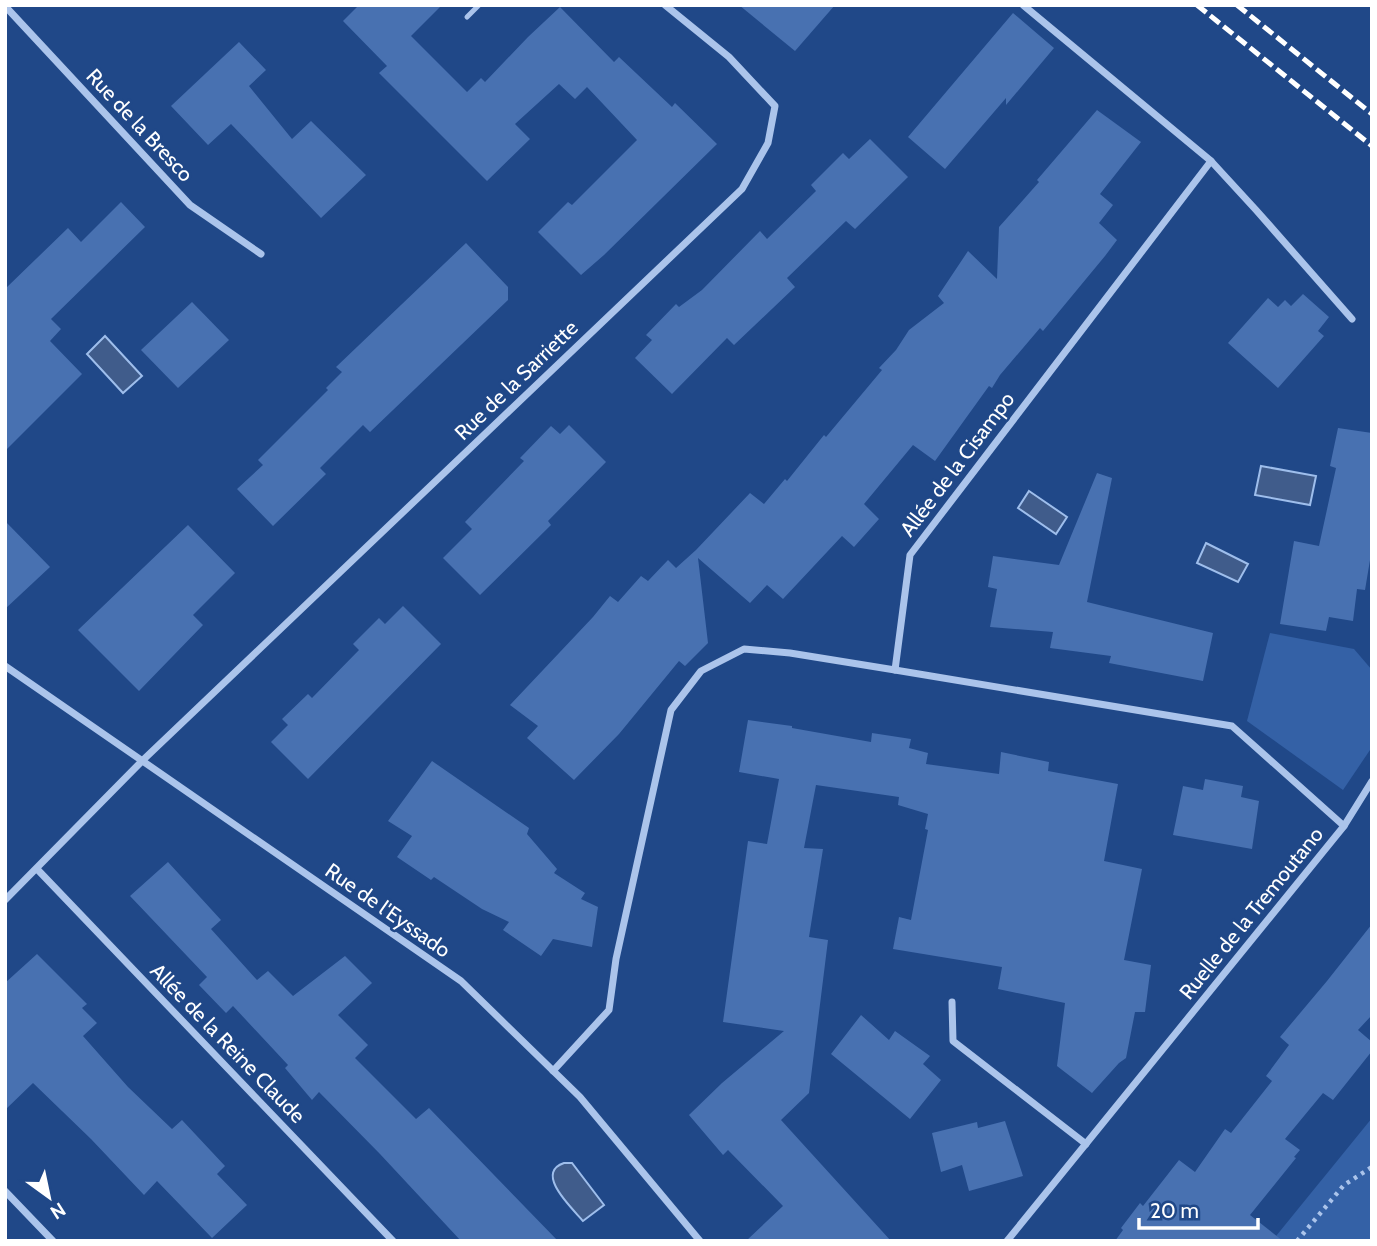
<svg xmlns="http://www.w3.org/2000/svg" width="1377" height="1246" viewBox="0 0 1377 1246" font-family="Cabin,sans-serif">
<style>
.green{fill:#3461a6}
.water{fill:#405c8b;stroke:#9ebeec;stroke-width:2}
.building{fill:#4871b1}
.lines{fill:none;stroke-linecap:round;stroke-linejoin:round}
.path{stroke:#abc4eb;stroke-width:4.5;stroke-dasharray:3.5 5;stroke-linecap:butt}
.lane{stroke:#abc4eb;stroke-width:5}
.street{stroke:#abc4eb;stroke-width:7}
.rail{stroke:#fff;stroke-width:5;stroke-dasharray:12 5;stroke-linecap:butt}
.labels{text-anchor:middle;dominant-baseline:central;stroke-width:5;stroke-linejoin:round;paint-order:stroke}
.street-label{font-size:21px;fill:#fff;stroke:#204888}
</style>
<rect width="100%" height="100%" fill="#204888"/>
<g class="green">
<path d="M1270 633 1354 649 1372 670V747L1343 790 1247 721Z"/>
<path d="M1372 1118V1241H1272Z"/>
</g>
<g class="water">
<path d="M105 336 142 376 123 393 87 354Z"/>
<path d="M1261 466 1316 476 1310 505 1255 495Z"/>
<path d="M1029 491 1067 517 1056 534 1018 508Z"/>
<path d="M1206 543 1248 564 1238 582 1197 563Z"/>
<path d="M564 1163H572L604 1205 583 1221C572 1208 534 1173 564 1163Z"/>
</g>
<g class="building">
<path d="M359 5H442L411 36 467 92 481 78 485 82 528 37 560 7 614 62 619 57 672 107 675 103 717 144 604 255 581 275 538 232 568 202 572 205 637 140 587 87 575 99 559 84 515 124 530 139 487 181 379 73 387 66 343 21Z"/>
<path d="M739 5H835L795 51Z"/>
<path d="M1013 13 1054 48 1006 105V98L945 169 908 137Z"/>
<path d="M239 42 266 70 249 86 292 139 311 121 366 175 321 218 231 124 208 145 171 106Z"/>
<path d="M1097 110 1141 142 1100 194 1113 205 1099 223 1117 240 1105 256 1043 331 1040 328 1000 375 992 388 989 386 935 461 913 445 864 504 879 519 854 547 842 536 783 599 767 585 750 603 698 558 708 643 685 666 679 661 619 734 574 780 527 738 538 726 510 705 593 617 610 596 618 602 641 576 648 581 668 560 676 568 696 550 750 493 764 504 785 479 787 481 824 435 826 437 882 370 879 368 896 350 909 330 944 303 938 296 968 251 997 279 999 227 1039 182 1037 180Z"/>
<path d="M870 139 908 177 855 229 846 221 787 278 795 287 734 345 727 338 672 394 635 358 652 340 646 335 676 304 679 307 702 290 760 231 767 239 816 191 811 185 843 153 849 159Z"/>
<path d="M121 202 145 227 51 319 61 329 50 341 82 374 5 451V289L68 228 81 242Z"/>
<path d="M466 243 508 287V300L370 432 363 425 320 468 326 474 273 526 237 489 263 465 258 460 328 390 326 388 342 372 336 367Z"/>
<path d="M1303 294 1329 317 1318 331 1324 336 1278 388 1228 343 1268 298 1278 307 1285 300 1291 306Z"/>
<path d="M192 302 229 340 178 388 141 350Z"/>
<path d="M569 425 606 462 548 521 551 525 480 595 443 558 472 529 465 522 524 461 520 458 551 426 560 434Z"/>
<path d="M1338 428 1372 433V548L1365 590 1357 589 1353 621 1329 617 1326 631 1280 624 1294 541 1319 546 1336 468 1330 466Z"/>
<path d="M1097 473 1112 478 1087 602 1213 633 1203 681 1109 663 1111 656 1050 648 1053 632 990 627 997 589 988 587 993 556 1059 565Z"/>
<path d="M5 521 50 567 5 609Z"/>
<path d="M188 525 235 573 193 615 203 625 139 691 78 630Z"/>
<path d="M403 606 441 644 308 779 271 742 288 725 282 719 308 694 312 698 359 650 353 644 379 618 385 624Z"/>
<path d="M748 720 792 726V728L871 742 872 733 911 739 909 748 928 753 926 764 999 774 1001 752 1049 762 1048 771 1118 784 1104 861 1142 869 1124 960 1151 965 1145 1012H1135L1126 1058 1119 1063 1092 1093 1057 1066 1065 1003 998 989 1002 967 893 949 899 917 911 920 928 830 925 829 928 814 898 805 899 797 816 785 804 848 823 849 809 937 828 940 809 1093 781 1120 891 1241H746L783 1206 728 1150 723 1155 689 1115 722 1083 784 1031 723 1022 748 841 767 844 779 779 739 772Z"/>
<path d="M432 761 529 828 527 834 557 869 554 873 585 893 581 899 598 907 592 947 553 939 541 956 503 930 509 922 482 909 434 877 431 880 397 857 412 836 388 821Z"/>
<path d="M1205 779 1243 786 1241 797 1259 801 1252 849 1173 835 1183 786 1203 790Z"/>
<path d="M168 862 221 920 211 929 257 980 268 971 293 996 345 956 372 983 338 1015 368 1045 355 1058 416 1119 429 1108 558 1241H461L380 1154 319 1092 312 1100 285 1068 288 1065 233 1006 226 1013 199 985 207 977 130 896Z"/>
<path d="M1372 924V1015L1358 1030 1372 1042V1051L1333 1100 1323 1093 1285 1139 1300 1150 1294 1157 1296 1158 1250 1215 1283 1241H1115L1123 1230 1121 1228 1140 1203 1143 1206 1179 1160 1195 1172 1225 1129 1231 1133 1272 1081 1266 1076 1289 1045 1280 1037 1327 981Z"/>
<path d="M37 954 87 1004 82 1008 97 1023 83 1036 128 1087 172 1129 182 1120 225 1166 217 1174 247 1205 212 1238 157 1181 144 1195 91 1139 33 1083 5 1110V983Z"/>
<path d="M861 1015 889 1040 895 1031 930 1056 923 1064 941 1080 910 1119 831 1054Z"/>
<path d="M1005 1121 1023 1176 969 1191 962 1165 941 1172 932 1133 977 1122 978 1128Z"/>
</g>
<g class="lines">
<path class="path" d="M1297 1241 1344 1185 1372 1167"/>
<path class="lane" d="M467 17 479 5"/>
<g class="street">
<path d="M1023 5 1211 161 1256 210 1352 319"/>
<path d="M5 6 190 205 261 254"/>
<path d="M5 666 461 981 580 1097 700 1241"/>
<path d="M895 670 1232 726 1344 826 1007 1241"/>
<path d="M1344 826 1372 781"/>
<path d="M37 869 393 1241"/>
<path d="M5 900 142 761 742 189 768 143 775 106 729 57 665 5"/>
<path d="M952 1002 953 1041 1086 1144"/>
<path d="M553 1071 609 1010 616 959 671 710 701 671 744 649 790 653 895 670 910 555 1211 161"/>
<path d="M5 1191 53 1241"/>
</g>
<g class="rail">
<path d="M1197 5 1372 146"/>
<path d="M1237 5 1372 114"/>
</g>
</g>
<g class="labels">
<g class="street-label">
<text transform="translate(140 125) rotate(47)">Rue de la Bresco</text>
<text transform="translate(516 380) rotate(-44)">Rue de la Sarriette</text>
<text transform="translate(957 464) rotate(-53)">Allée de la Cisampo</text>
<text transform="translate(388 910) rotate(35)">Rue de l'Eyssado</text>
<text transform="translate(1251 913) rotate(-51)">Ruelle de la Tremoutano</text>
<text transform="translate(228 1043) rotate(46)">Allée de la Reine Claude</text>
</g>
</g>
<rect width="1377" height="1246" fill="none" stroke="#ffffff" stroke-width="14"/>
<g transform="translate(49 1197) rotate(147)" stroke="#204888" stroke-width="5" paint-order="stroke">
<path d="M0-5L12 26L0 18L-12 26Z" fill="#ffffff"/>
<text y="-10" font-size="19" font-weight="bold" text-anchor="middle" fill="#ffffff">N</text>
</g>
<path d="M1139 1218v10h119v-10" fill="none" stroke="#ffffff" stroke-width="3.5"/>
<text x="1150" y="1218" font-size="21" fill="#ffffff" stroke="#204888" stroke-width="5" paint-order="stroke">20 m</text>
</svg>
